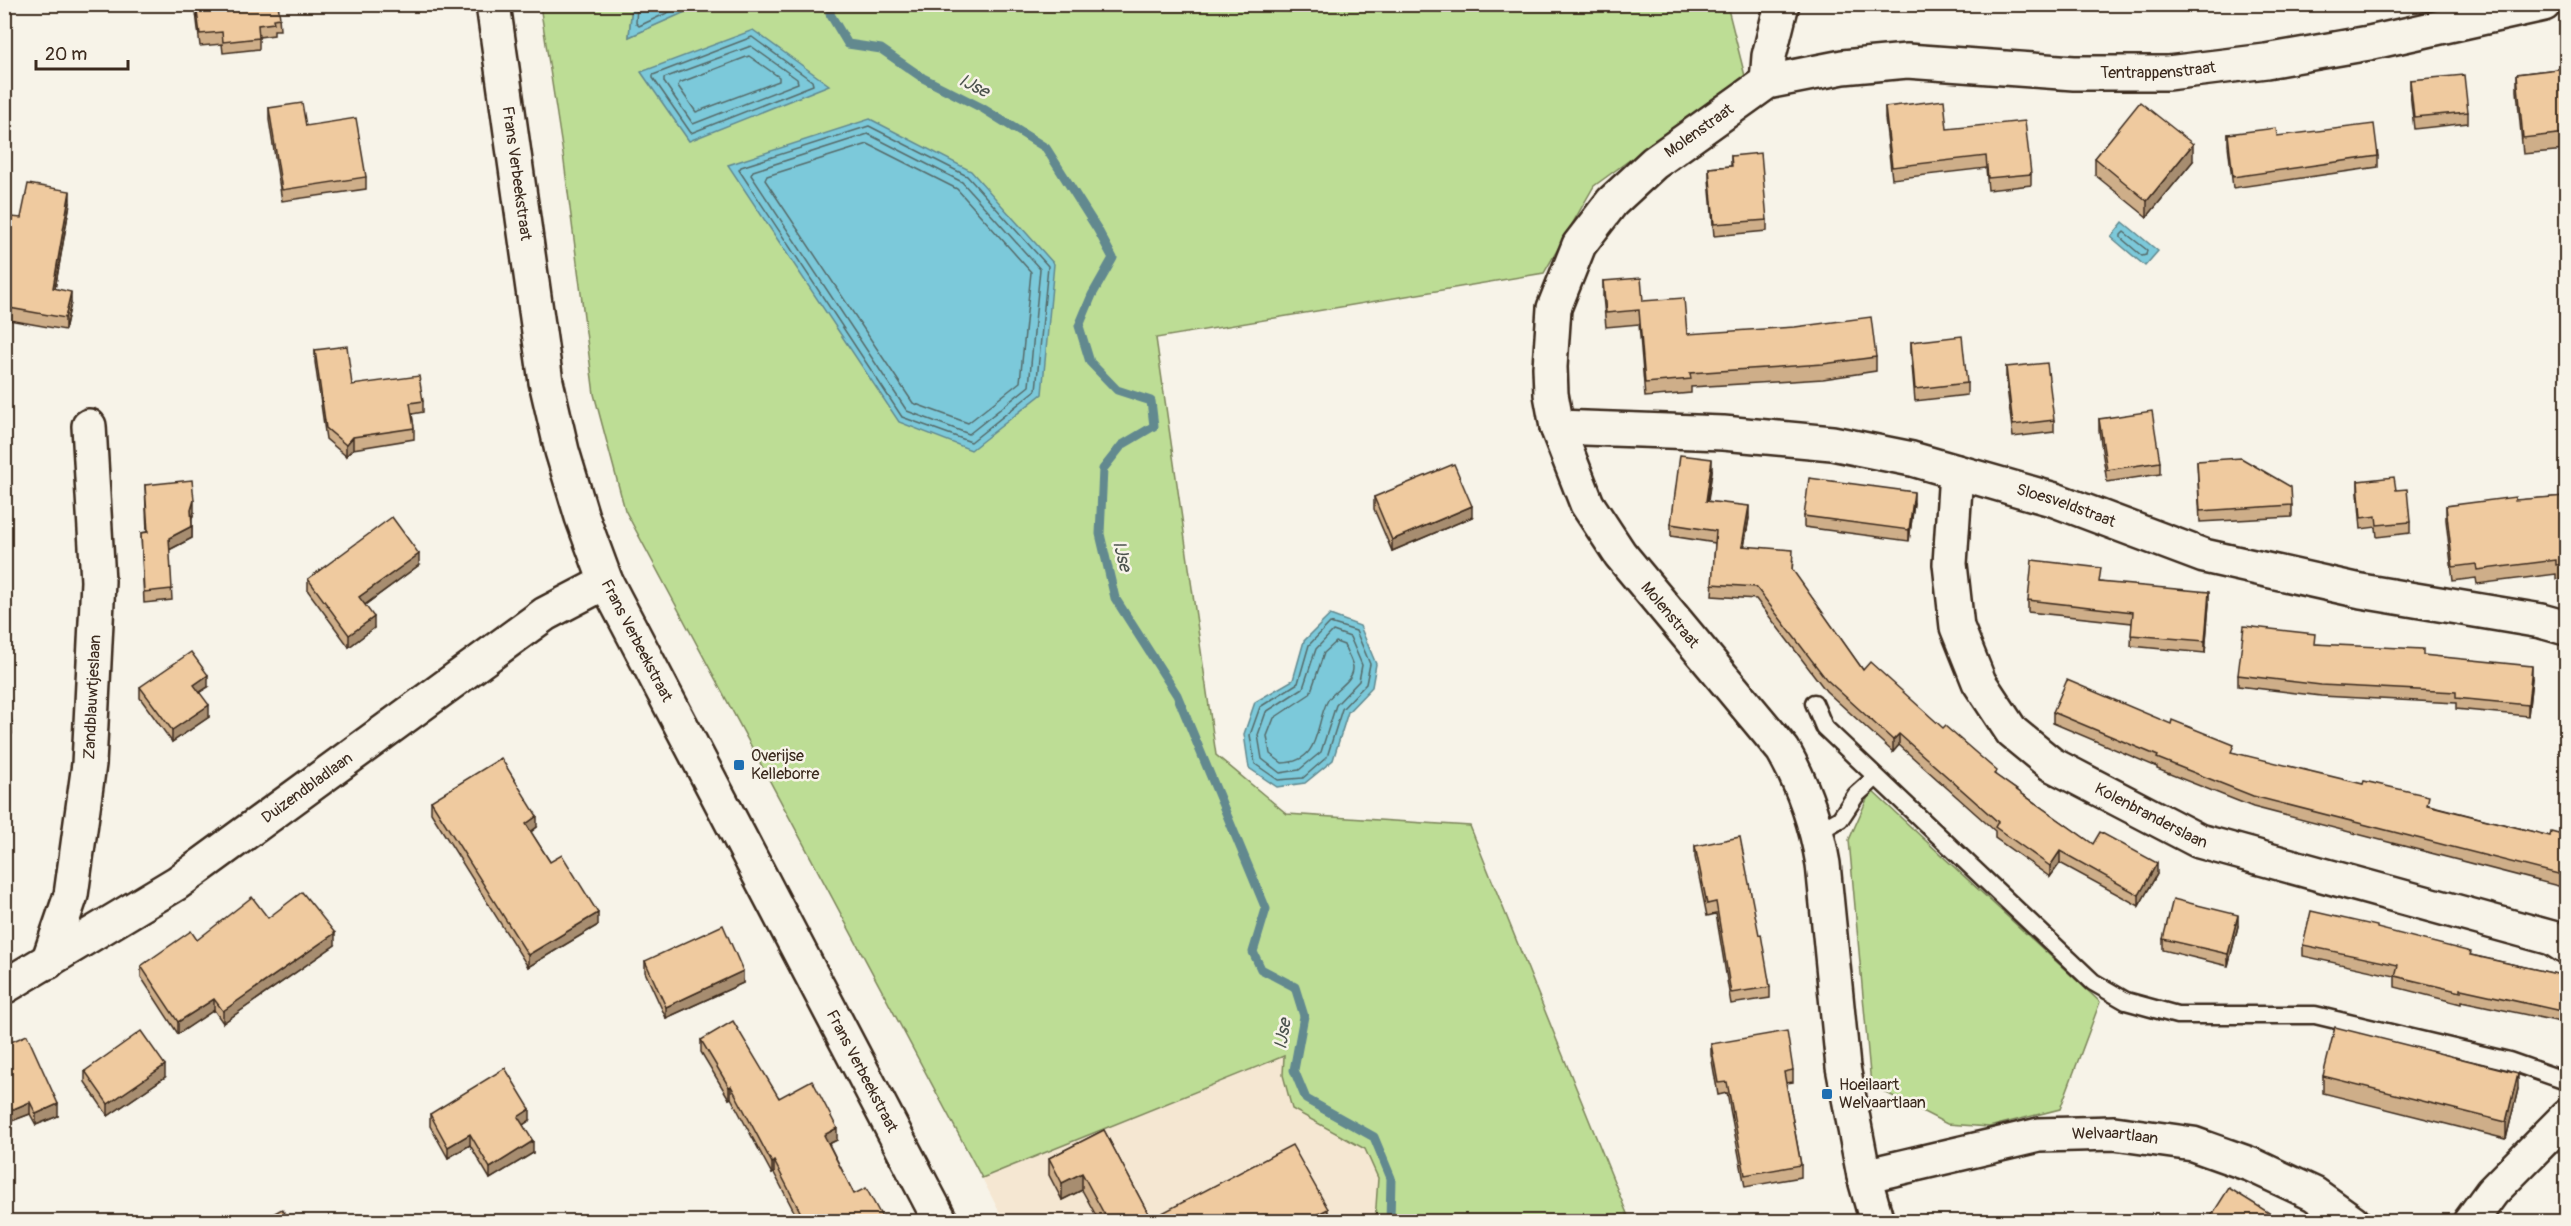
<svg xmlns="http://www.w3.org/2000/svg" width="2571" height="1226" viewBox="0 0 2571 1226" font-family="Pangolin,sans-serif">
<style>
.built{fill:#f5e7d2}
.green{fill:#bddd95;stroke:#7c845a;stroke-width:1.5}
.water{fill:#7cc9da;stroke:#62898f;stroke-width:1.5}
.lines{fill:none;stroke-linecap:round;stroke-linejoin:round}
.shore{stroke:#556a69;stroke-width:1.5}
.stream{stroke:#62898f;stroke-width:9}
.service-casing{stroke:#3b2a1e;stroke-width:21}
.minor-casing{stroke:#3b2a1e;stroke-width:38}
.secondary-casing{stroke:#3b2a1e;stroke-width:38}
.service{stroke:#f7f3e8;stroke-width:16}
.minor{stroke:#f7f3e8;stroke-width:33}
.secondary{stroke:#f7f3e8;stroke-width:33}
.wall{fill:#ceae89;stroke:#3b2a1e;stroke-width:1.5}
.shaded-wall{fill:#a78d6f;stroke:#3b2a1e;stroke-width:1.5}
.building{fill:#efca9f;stroke:#3b2a1e;stroke-width:1.5}
.poi-dot{fill:#1f6fb2;stroke:#f7f3e8;stroke-width:2}
.labels{text-anchor:middle;dominant-baseline:central;stroke-width:5;stroke-linejoin:round;paint-order:stroke}
.street-label{font-size:16px;fill:#3b2a1e;stroke:#f7f3e8}
.poi-label{font-size:16px;fill:#3b2a1e;stroke:#f7f3e8;text-anchor:start}
.water-label{font-size:18px;font-style:italic;fill:#4b524d;stroke:#f7f3e8}
</style>
<rect width="100%" height="100%" fill="#f7f3e8"/>
<filter id="ink" filterUnits="userSpaceOnUse"><feTurbulence type="fractalNoise" baseFrequency=".0167" numOctaves="2"/><feDisplacementMap in="SourceGraphic" scale="12" xChannelSelector="R" yChannelSelector="G"/><feConvolveMatrix kernelMatrix="1 2 1 2 8 2 1 2 1" color-interpolation-filters="sRGB"/></filter>
<g filter="url(#ink)">
<path class="built" d="M1285 1056 1292 1109 1365 1148 1378 1178 1375 1221H1004L982 1178Z"/>
<g class="green">
<path d="M701 4 1727 5 1745 76 1594 186 1544 273 1156 338 1216 755 1287 814 1470 826 1630 1221H1375L1378 1178 1365 1149 1292 1109 1283 1075 1284 1056 982 1178 625 510 594 394 563 154 540 5H632L629 37Z"/>
<path d="M1871 790 2100 1002 2060 1109 1989 1127 1947 1124 1871 1085 1849 840Z"/>
</g>
<g class="water">
<path d="M632 5V4L701 5 629 37Z"/>
<path d="M753 30 829 85 689 141 641 72Z"/>
<path d="M870 119 971 171 1054 264 1042 394 971 450 899 422 728 165Z"/>
<path d="M2123 222 2158 251 2145 266 2111 237Z"/>
<path d="M1330 615 1360 626 1376 664 1372 687 1348 712 1333 760 1305 783 1277 787 1249 768 1244 734 1255 702 1293 680 1304 641Z"/>
</g>
<g class="lines">
<g class="shore">
<path d="M637 4 636 23 639 26 686 4"/>
<path d="M752 37 812 81 813 85 691 133 653 78V75Z"/>
<path d="M751 46 797 79 798 83 693 124 664 82V78Z"/>
<path d="M749 56 779 77V81L696 112 678 86 679 83Z"/>
<path d="M869 126 967 176 1048 266 1036 390 971 442 902 417 739 170 741 167Z"/>
<path d="M868 134 962 182 1040 269 1029 386 969 434 907 411 751 175 753 171Z"/>
<path d="M868 144 957 189 1031 272 1020 382 968 423 913 403 765 180 767 176Z"/>
<path d="M2124 232 2147 250 2146 255 2142 256 2121 238V235Z"/>
<path d="M1330 623 1356 631 1370 664 1366 684 1342 709 1327 757 1303 778 1278 780 1255 764 1250 735 1260 707 1298 683 1309 645Z"/>
<path d="M1333 631 1350 637 1362 665 1359 681 1336 705 1321 752 1299 770 1280 773 1262 759 1258 735 1266 712 1303 688 1316 649Z"/>
<path d="M1336 642 1344 645C1346 651 1352 660 1353 667 1354 681 1335 689 1328 700 1314 725 1322 762 1282 763L1270 754 1267 736 1274 718 1310 694 1324 653Z"/>
</g>
<path class="stream" d="M831 4 830 14 848 44 881 49 923 78 982 108 1046 148 1098 230 1113 258 1092 295 1079 326 1090 362 1117 390 1151 401 1154 426 1122 445 1103 469 1100 534 1115 598 1177 695 1266 909 1253 952 1261 969 1295 987 1304 1016 1294 1070 1306 1099 1374 1137 1391 1178 1390 1222"/>
<g class="service-casing">
<g id="service">
<path d="M1814 703 1824 727 2093 982 2126 1001 2177 1015H2315L2509 1061 2566 1081"/>
<path d="M1817 832 1840 819 1856 795 1876 777"/>
</g>
</g>
<g class="minor-casing">
<g id="minor">
<path d="M1767 82 1769 56 1782 4"/>
<path id="s1" d="M1557 427 1723 433 1832 443 1912 459 2055 500 2204 556 2361 591 2541 621 2566 628"/>
<path id="s2" d="M1956 472 1950 564 1957 627 1979 682 2012 732 2051 764 2199 841 2552 938 2566 947"/>
<path id="s3" d="M48 962 71 895 89 764 98 581 89 426"/>
<path id="s4" d="M4 987 177 883 545 614 606 582"/>
<path id="s5" d="M1864 1176 2039 1135 2114 1133 2193 1144 2252 1165 2314 1194 2353 1222"/>
<path id="s6" d="M1877 1222 1864 1176 1843 1067 1823 864C1816 823 1804 787 1783 750L1620 554 1587 504 1557 427 1551 394 1550 367 1554 308 1579 245 1612 202 1654 163 1767 82 1843 67 1907 61 2074 73H2168L2266 61 2369 43 2544 4"/>
<path d="M2470 1222 2492 1192 2566 1117"/>
</g>
</g>
<g class="secondary-casing">
<g id="secondary">
<path id="s7" d="M493 4 546 382 562 451 582 517 606 582 941 1222"/>
</g>
</g>
<use href="#service" class="service"/>
<use href="#minor" class="minor"/>
<use href="#secondary" class="secondary"/>
</g>
<g class="wall">
<path d="M195 4H278L280 30H274V35L259 37V49L223 53 222 44 200 46Z"/>
<path d="M2566 68V150L2523 154 2517 91V74Z"/>
<path d="M2410 80 2468 112V123L2414 129 2410 92Z"/>
<path d="M1885 107 1947 129 2031 174V185L1988 190 1986 168 1892 179 1885 118Z"/>
<path d="M269 108 306 126 366 177V189L282 201 269 120Z"/>
<path d="M2228 134 2277 136 2378 156V167L2233 188 2228 145Z"/>
<path d="M1731 156 1767 220V231L1714 236 1709 179V168L1731 166Z"/>
<path d="M2095 158 2193 161 2147 217 2095 175Z"/>
<path d="M70 203 55 289 71 303 65 330 4 319V257L21 218Z"/>
<path d="M1603 281 1643 301 1687 334 1876 357V371L1823 379 1691 387V393L1645 397 1639 324 1606 327 1603 296Z"/>
<path d="M1911 342 1967 383V395L1915 401 1911 353Z"/>
<path d="M315 350 352 385 423 401V412L412 414 414 428V439L353 449 346 456 326 439 315 362Z"/>
<path d="M2006 367 2054 420V432L2013 437 2006 379Z"/>
<path d="M2099 419 2160 462V474L2107 482 2099 431Z"/>
<path d="M2197 461 2292 505V517L2200 522Z"/>
<path d="M1712 471 1708 501 1749 518 1744 546 1793 561 1792 570 1863 670 1997 776 2093 844 2157 874 2139 906 2060 863 2050 877 1995 838V831L1899 745 1893 752 1826 691 1756 599 1712 596 1715 543 1671 536V524Z"/>
<path d="M2358 481 2396 490 2410 522V533L2377 537 2376 527 2361 529 2358 493Z"/>
<path d="M145 485 194 512 192 519V538L169 550 172 600 144 603 141 533 147 532Z"/>
<path d="M2566 496V578L2556 579V574L2477 584 2476 578 2453 581 2446 520V506Z"/>
<path d="M1374 497 1472 517 1392 551 1374 509Z"/>
<path d="M1914 503 1909 541 1804 527V516Z"/>
<path d="M419 565 365 605 374 628 349 647 308 591V579Z"/>
<path d="M2100 582 2209 603 2205 653 2131 646 2132 623 2028 612V600Z"/>
<path d="M2315 644 2423 655 2532 678 2528 716 2456 709V703L2321 696 2238 686V675Z"/>
<path d="M140 687H208L199 692 209 717 172 742 140 698Z"/>
<path d="M2053 712 2234 753 2429 805 2550 836 2566 835V888L2253 807 2157 769V767L2053 723Z"/>
<path d="M431 801 537 827 531 832 550 862 598 925 528 967 431 813Z"/>
<path d="M1695 846 1759 935 1770 987V998L1731 1004 1716 914 1707 916 1695 857Z"/>
<path d="M268 918 335 945 223 1023 214 1010 178 1034 141 977V966L197 940Z"/>
<path d="M2238 926 2228 966 2163 950V939Z"/>
<path d="M2377 929 2471 955 2566 976 2561 1022 2461 1001V1004L2395 987V976L2303 956V945Z"/>
<path d="M645 961 743 983 666 1018 645 972Z"/>
<path d="M701 1040 837 1140 829 1144 854 1194 884 1221H799L774 1173 772 1174 731 1098 729 1099 701 1052Z"/>
<path d="M1711 1044 1793 1070V1082L1786 1083 1801 1165V1177L1745 1187 1727 1093 1718 1095 1711 1055Z"/>
<path d="M4 1045 58 1116 36 1125 30 1114 4 1124Z"/>
<path d="M85 1071 165 1077 108 1116 85 1082Z"/>
<path d="M2323 1076 2518 1089 2506 1139 2323 1093Z"/>
<path d="M430 1114 530 1120 523 1125 533 1153 490 1179 470 1145 448 1158 430 1126Z"/>
<path d="M1104 1130 1151 1219 1328 1221H1099L1082 1190 1062 1200 1049 1175V1158Z"/>
</g>
<g class="shaded-wall">
<path d="M2193 144V161L2147 217V201Z"/>
<path d="M70 191V203L53 300V288Z"/>
<path d="M71 292V303L65 330V318Z"/>
<path d="M353 437V449L346 456V445Z"/>
<path d="M1712 459V471L1706 512V501Z"/>
<path d="M1914 492V503L1909 541V530Z"/>
<path d="M194 500V512L191 521V510Z"/>
<path d="M1472 506V517L1392 551V540Z"/>
<path d="M1749 506V518L1742 558V546Z"/>
<path d="M192 526V538L169 550V538Z"/>
<path d="M419 554V565L359 609V597Z"/>
<path d="M2209 592V603L2205 653V641Z"/>
<path d="M374 617V628L349 647V635Z"/>
<path d="M2532 666V678L2528 716V705Z"/>
<path d="M208 675V687L194 696V685Z"/>
<path d="M209 705V717L172 742V730Z"/>
<path d="M12 723V734L4 736V725Z"/>
<path d="M1899 734V745L1893 752V740Z"/>
<path d="M537 816V827L526 835V824Z"/>
<path d="M2060 851V863L2050 877V866Z"/>
<path d="M2157 863V874L2139 906V895Z"/>
<path d="M598 913V925L528 967V955Z"/>
<path d="M2238 915V926L2228 966V954Z"/>
<path d="M335 933V945L223 1023V1011Z"/>
<path d="M743 971V983L666 1018V1007Z"/>
<path d="M2566 985V997L2561 1022V1011Z"/>
<path d="M214 999V1010L178 1034V1022Z"/>
<path d="M165 1065V1077L108 1116V1104Z"/>
<path d="M2518 1073V1089L2506 1139V1122Z"/>
<path d="M731 1086V1098L729 1099V1087Z"/>
<path d="M30 1102V1114L4 1124V1113Z"/>
<path d="M58 1104V1116L36 1125V1114Z"/>
<path d="M530 1109V1120L518 1128V1117Z"/>
<path d="M837 1128V1140L824 1146V1135Z"/>
<path d="M470 1134V1145L448 1158V1147Z"/>
<path d="M533 1141V1153L490 1179V1168Z"/>
<path d="M774 1161V1173L772 1174V1163Z"/>
<path d="M1082 1173V1190L1062 1200V1183Z"/>
<path d="M1328 1209V1221H1304Z"/>
</g>
<g class="building">
<path d="M196 4H278L280 18 273 19 274 23 258 25 259 38 223 42 222 32 200 34Z"/>
<path d="M2566 68V133L2523 138 2517 74Z"/>
<path d="M2464 75 2468 112 2414 117 2410 80Z"/>
<path d="M1944 100 1947 129 2025 121 2031 174 1988 178 1986 156 1892 167 1885 107Z"/>
<path d="M2140 102 2193 144 2147 201 2095 158Z"/>
<path d="M302 103 306 126 356 118 366 177 282 190 269 108Z"/>
<path d="M2374 124 2378 156 2233 177 2228 134 2276 128 2277 136Z"/>
<path d="M1761 153 1767 220 1714 224 1709 168 1732 166 1731 156Z"/>
<path d="M28 184 70 191 53 288 71 292 65 318 4 307V257L12 217 21 218Z"/>
<path d="M1641 278 1643 301 1684 298 1687 334 1795 327 1871 317 1876 357 1823 364 1690 373 1691 379 1645 383 1639 310 1606 313 1603 281Z"/>
<path d="M1962 336 1967 383 1915 389 1911 342Z"/>
<path d="M347 346 352 385 419 376 423 401 410 403 414 428 353 437 346 445 326 428 315 350Z"/>
<path d="M2047 363 2054 420 2013 425 2006 367Z"/>
<path d="M2152 411 2160 462 2107 470 2099 419Z"/>
<path d="M1680 455 1712 459 1706 501 1749 506 1742 546 1793 550 1792 569 1863 670 1870 662 1943 728 1945 726 1997 771 1994 774 2093 844 2100 832 2157 863 2139 895 2060 851 2050 866 1995 827 1998 822 1899 734 1893 740 1826 679 1756 587 1712 584 1716 531 1671 524Z"/>
<path d="M2241 458 2291 487 2292 505 2200 511 2197 461Z"/>
<path d="M1454 464 1472 506 1392 540 1374 497Z"/>
<path d="M2394 477 2396 490 2407 489 2410 522 2377 525 2376 516 2361 518 2358 481Z"/>
<path d="M1809 478 1914 492 1909 530 1804 516Z"/>
<path d="M192 480 194 500 191 510 192 526 169 538 172 589 144 592 141 533 148 532 145 485Z"/>
<path d="M2566 496V564L2556 565V560L2477 570 2476 564 2453 567 2446 506 2515 497V500Z"/>
<path d="M392 517 419 554 359 597 374 617 349 635 308 579Z"/>
<path d="M2032 560 2101 568 2099 582 2209 592 2205 641 2131 635 2133 612 2028 600Z"/>
<path d="M2244 626 2315 634 2314 644 2423 649V655L2532 666 2528 705 2456 698V692L2321 685 2238 675Z"/>
<path d="M191 652 208 675 194 685 209 705 172 730 140 687Z"/>
<path d="M2067 680 2171 724 2172 720 2234 745 2231 752 2363 784 2364 781 2429 796 2427 805 2550 836 2551 831 2566 835V876L2253 796 2157 758 2158 756 2053 712Z"/>
<path d="M4 695 12 723 4 725Z"/>
<path d="M2566 716V739H2565Z"/>
<path d="M501 758 537 816 526 824 550 862 562 855 598 913 528 955 431 801Z"/>
<path d="M1740 837 1759 935 1761 934 1770 987 1731 993 1716 902 1707 904 1695 846Z"/>
<path d="M302 892 335 933 223 1011 214 999 178 1022 141 966 191 931 197 940 252 897 268 918Z"/>
<path d="M2173 899 2238 915 2228 954 2163 939Z"/>
<path d="M2311 911 2377 926V928L2471 952 2470 955 2566 976V985L2561 1011 2461 989V992L2395 976 2398 965 2303 945Z"/>
<path d="M723 925 743 971 666 1007 645 961Z"/>
<path d="M733 1021 779 1098 812 1080 837 1128 824 1135 854 1194 866 1188 884 1221H805L774 1161 772 1163 731 1086 729 1087 701 1040Z"/>
<path d="M2335 1027 2518 1073 2506 1122 2323 1076Z"/>
<path d="M141 1031 165 1065 108 1104 85 1071Z"/>
<path d="M1787 1031 1793 1070 1784 1072 1801 1165 1745 1175 1727 1082 1718 1083 1711 1044Z"/>
<path d="M27 1035 58 1104 36 1114 30 1102 4 1113V1045Z"/>
<path d="M505 1068 530 1109 518 1117 533 1141 490 1168 470 1134 448 1147 430 1114Z"/>
<path d="M1104 1130 1151 1219 1292 1145 1328 1209 1304 1221H1108L1082 1173 1062 1183 1049 1158Z"/>
<path d="M2229 1188 2282 1221H2208Z"/>
<path d="M282 1209 290 1221H260Z"/>
</g>
</g>
<g class="poi-dot">
<rect x="733" y="759" width="12" height="12" rx="3"/>
<rect x="1821" y="1088" width="12" height="12" rx="3"/>
</g>
<g class="labels">
<g class="street-label">
<text stroke="none"><textPath href="#s6" startOffset="1713">Tentrappenstraat</textPath></text>
<text stroke="none"><textPath href="#s6" startOffset="1236">Molenstraat</textPath></text>
<text stroke="none"><textPath href="#s7" startOffset="171">Frans Verbeekstraat</textPath></text>
<text stroke="none"><textPath href="#s1" startOffset="518">Sloesveldstraat</textPath></text>
<text transform="translate(1670 615) rotate(50)">Molenstraat</text>
<text stroke="none"><textPath href="#s7" startOffset="657">Frans Verbeekstraat</textPath></text>
<text stroke="none"><textPath href="#s3" startOffset="270">Zandblauwtjeslaan</textPath></text>
<text stroke="none"><textPath href="#s4" startOffset="363">Duizendbladlaan</textPath></text>
<text stroke="none"><textPath href="#s2" startOffset="438">Kolenbranderslaan</textPath></text>
<text stroke="none"><textPath href="#s7" startOffset="1143">Frans Verbeekstraat</textPath></text>
<text stroke="none"><textPath href="#s5" startOffset="256">Welvaartlaan</textPath></text>
</g>
<g class="poi-label">
<text x="751" y="756">Overijse<tspan x="751" dy="18">Kelleborre</tspan></text>
<text x="1839" y="1085">Hoeilaart<tspan x="1839" dy="18">Welvaartlaan</tspan></text>
</g>
<g class="water-label">
<text transform="translate(974 86) rotate(27)">IJse</text>
<text transform="translate(1122 556) rotate(76)">IJse</text>
<text transform="translate(1283 1034) rotate(-81)">IJse</text>
</g>
</g>
<rect width="2571" height="1226" fill="none" stroke="#f7f3e8" stroke-width="24"/>
<rect x="12" y="12" width="2547" height="1202" fill="none" stroke="#3b2a1e" stroke-width="2" filter="url(#ink)"/>
<path d="M36 60v9h92v-9" fill="none" stroke="#3b2a1e" stroke-width="3"/>
<text x="45" y="60" font-size="18" fill="#3b2a1e" stroke="#f7f3e8" stroke-width="4.5" paint-order="stroke">20 m</text>
</svg>
